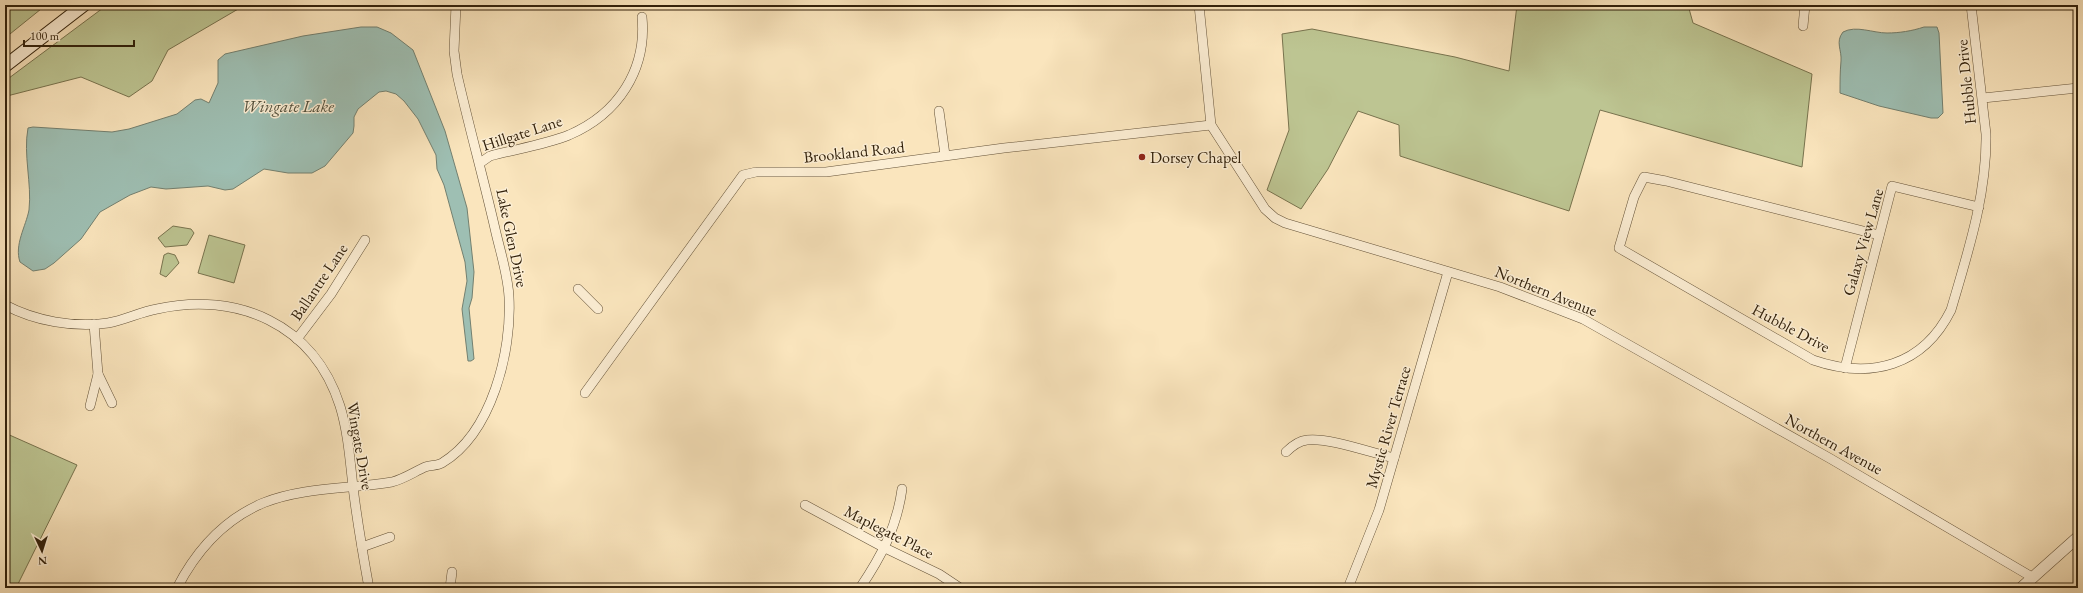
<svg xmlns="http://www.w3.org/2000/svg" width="2083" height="593" viewBox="0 0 2083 593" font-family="'EB Garamond',serif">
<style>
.green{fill:#bdc592;stroke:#78734e}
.water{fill:#9ebfb3;stroke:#738070}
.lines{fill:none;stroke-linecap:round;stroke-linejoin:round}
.minor-casing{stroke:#645238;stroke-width:10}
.tertiary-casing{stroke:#645238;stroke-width:12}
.secondary-casing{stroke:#32210b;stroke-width:14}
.minor{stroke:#fceed4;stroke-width:9}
.tertiary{stroke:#fceed4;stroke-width:11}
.secondary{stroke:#fceed4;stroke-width:12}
.poi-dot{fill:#8f2418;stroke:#fceed4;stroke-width:1.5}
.labels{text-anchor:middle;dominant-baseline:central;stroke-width:3;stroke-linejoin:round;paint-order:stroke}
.street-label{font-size:16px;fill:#32210b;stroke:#fceed4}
.poi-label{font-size:16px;fill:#32210b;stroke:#fceed4;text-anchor:start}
.water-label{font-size:17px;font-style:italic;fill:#52503d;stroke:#fceed4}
</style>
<rect width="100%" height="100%" fill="#fae5bd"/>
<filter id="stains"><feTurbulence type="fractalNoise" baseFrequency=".005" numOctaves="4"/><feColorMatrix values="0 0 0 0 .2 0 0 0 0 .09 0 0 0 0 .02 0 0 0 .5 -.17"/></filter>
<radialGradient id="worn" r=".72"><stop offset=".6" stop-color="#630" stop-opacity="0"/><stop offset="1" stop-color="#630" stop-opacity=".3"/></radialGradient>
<g class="green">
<path d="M5 5H46L5 38Z"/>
<path d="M107 5H245L168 50 152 81 129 97 81 77 7 96 5 99V81Z"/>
<path d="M1517 5H1688L1693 23 1812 74 1802 167 1600 110 1569 211 1400 156 1399 125 1358 111 1328 169 1301 209 1267 190 1289 130 1282 34 1312 29 1455 57 1509 71Z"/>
<path d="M173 226 191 229 194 233 187 245 165 247 158 238Z"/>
<path d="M209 235 245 245 234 283 198 273Z"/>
<path d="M168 253 175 255 179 263 166 277 160 274 164 255Z"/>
<path d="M5 433 77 465 16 588H5Z"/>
</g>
<g class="water">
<path d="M361 27H377L391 33 413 50 445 131 467 208 474 272 472 298 469 308 474 359 471 361H468L462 309 467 281 465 262 444 185 437 169 436 155 418 119 404 101 396 94 386 91 379 92 358 109 354 117V126L353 133 325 166 312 173H288L264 169 233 189 225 190 208 186 166 189 151 187 130 195 100 212 81 239 54 263 45 269 33 271 20 262C14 245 26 226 29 210 32 183 23 155 28 128L33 127 112 132 129 129 177 114 195 100 201 99 209 103 218 83V60L225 54 303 36Z"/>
<path d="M1924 27H1937L1939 33 1943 113 1938 118H1931L1879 106 1840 93C1840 82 1840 72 1841 61 1842 50 1835 42 1843 32 1856 25 1873 33 1887 33 1899 33 1912 31 1924 27Z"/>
</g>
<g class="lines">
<g class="minor-casing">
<g id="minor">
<path d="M1199 5 1211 125 1265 209 1275 218 1285 223 1500 287 1583 319 1831 459 2032 577"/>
<path d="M1803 26 1805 5"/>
<path d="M1983 98 2078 88"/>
<path d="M939 111 945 155"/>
<path d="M480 163 490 156C516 149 544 145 569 135 618 114 647 70 642 17"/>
<path d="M1879 235 1666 181 1644 177 1634 197 1619 248 1813 360C1871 380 1923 366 1951 310 1968 252 1987 194 1986 134L1971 5"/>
<path d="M578 289 598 309"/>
<path d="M5 305C35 321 74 328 108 323 125 320 140 312 157 309 237 291 314 324 340 406 348 432 350 460 353 487 357 520 363 555 369 588"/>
<path d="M297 339 331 294 365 240"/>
<path d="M1845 368 1892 186 1979 207"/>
<path d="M98 374 112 403"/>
<path d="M585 393 743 175 756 172H826L1004 148 1211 125"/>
<path d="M90 406 98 374 94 324"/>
<path d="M1286 452C1292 446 1298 441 1307 440 1328 437 1372 453 1394 458"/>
<path d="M805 505 885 548 939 574 960 588"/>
<path d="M362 547 390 537"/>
<path d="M177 588C196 551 223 520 263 503 303 487 349 489 392 482 404 479 414 472 425 467 431 465 437 466 442 463 492 433 512 351 509 297 508 276 501 254 496 233 484 180 469 127 457 74L454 51 456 5"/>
<path d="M450 588 452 572"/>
<path d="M860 588C881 557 897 527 902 489"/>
<path d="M1348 588 1379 510 1448 272"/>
</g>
</g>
<g class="tertiary-casing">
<path id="tertiary" d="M2021 588 2078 537"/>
</g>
<g class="secondary-casing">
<path id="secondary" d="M5 66 84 5"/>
</g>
<use href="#minor" class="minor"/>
<use href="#tertiary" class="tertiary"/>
<use href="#secondary" class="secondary"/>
</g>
<circle class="poi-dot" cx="1142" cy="157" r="4"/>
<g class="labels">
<g class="street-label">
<text transform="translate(1966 82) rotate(-96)">Hubble Drive</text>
<text transform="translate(522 133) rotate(-18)">Hillgate Lane</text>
<text transform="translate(854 152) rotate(-6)">Brookland Road</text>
<text transform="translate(512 238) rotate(78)">Lake Glen Drive</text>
<text transform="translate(1863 242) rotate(-74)">Galaxy View Lane</text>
<text transform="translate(319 282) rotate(-56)">Ballantre Lane</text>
<text transform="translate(1546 291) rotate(22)">Northern Avenue</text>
<text transform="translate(1791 328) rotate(28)">Hubble Drive</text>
<text transform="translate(1388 427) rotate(-74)">Mystic River Terrace</text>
<text transform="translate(1834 444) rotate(29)">Northern Avenue</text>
<text transform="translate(360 446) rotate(80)">Wingate Drive</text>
<text transform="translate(889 532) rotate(27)">Maplegate Place</text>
</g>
<g class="poi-label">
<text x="1150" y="157">Dorsey Chapel</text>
</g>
<g class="water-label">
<text x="288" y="106">Wingate Lake</text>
</g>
</g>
<rect width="2083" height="593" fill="none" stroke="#fae5bd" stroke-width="20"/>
<rect x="6" y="6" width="2071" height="581" fill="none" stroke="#32210b" stroke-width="2"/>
<rect x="10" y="10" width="2063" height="573" fill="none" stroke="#32210b"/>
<g transform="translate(42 551) rotate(176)" stroke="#fceed4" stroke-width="3" paint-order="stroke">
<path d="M0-3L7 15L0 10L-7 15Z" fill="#32210b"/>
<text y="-6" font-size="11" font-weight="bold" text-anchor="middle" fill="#32210b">N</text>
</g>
<path d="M24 40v6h110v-6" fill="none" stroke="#32210b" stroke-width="2"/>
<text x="30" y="40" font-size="12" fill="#32210b" stroke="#fceed4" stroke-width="3" paint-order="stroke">100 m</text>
<rect width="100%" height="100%" filter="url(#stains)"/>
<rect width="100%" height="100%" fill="url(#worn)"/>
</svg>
